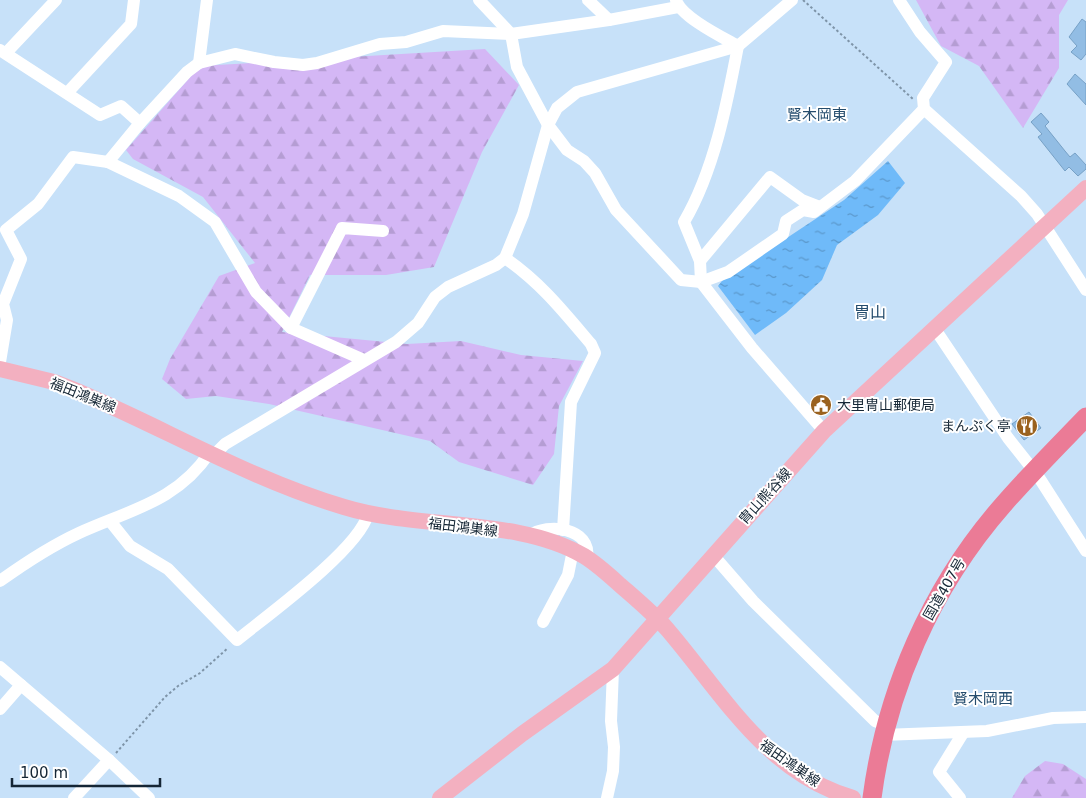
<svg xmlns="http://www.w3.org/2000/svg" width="1086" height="798" viewBox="0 0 1086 798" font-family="'DejaVu Sans','Noto Sans JP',sans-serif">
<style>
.forest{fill:url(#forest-firs)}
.water{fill:url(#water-ripples)}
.building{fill:#92bde4;stroke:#77a1c6}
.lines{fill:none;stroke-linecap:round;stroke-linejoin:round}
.path{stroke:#7e94a8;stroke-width:2;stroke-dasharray:2.5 2.5;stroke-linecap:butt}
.minor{stroke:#fff;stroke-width:12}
.major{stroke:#f3b0c0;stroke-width:16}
.highway{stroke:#eb7b96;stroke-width:19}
.labels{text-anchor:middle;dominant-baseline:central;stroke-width:4;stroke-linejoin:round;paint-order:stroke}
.street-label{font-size:14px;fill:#152635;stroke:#fff}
.poi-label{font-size:14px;fill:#152635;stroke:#fff;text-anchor:start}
.neighbourhood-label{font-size:15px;fill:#244c6d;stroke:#fff}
.quarter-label{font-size:16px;fill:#244c6d;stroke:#fff}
</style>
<defs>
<pattern id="forest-firs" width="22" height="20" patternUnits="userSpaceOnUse" patternTransform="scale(1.25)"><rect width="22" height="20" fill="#d4b7f5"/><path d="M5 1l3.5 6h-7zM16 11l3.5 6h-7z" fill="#b59dd3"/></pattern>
<pattern id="water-ripples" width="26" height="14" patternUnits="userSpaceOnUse" patternTransform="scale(1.25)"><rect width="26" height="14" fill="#6fbaf9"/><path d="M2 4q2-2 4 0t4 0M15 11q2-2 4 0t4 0" fill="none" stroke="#5a97ca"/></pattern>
</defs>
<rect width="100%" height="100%" fill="#c7e1f9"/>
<g class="forest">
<path d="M916 0H1068L1059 15V68L1023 128 979 66 941 46Z"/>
<path d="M485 49 519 85 482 152 434 267 386 275H310L282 332 407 344 461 341 521 355 583 361 559 406 554 454 533 485 459 462 430 441 269 404 216 396 186 399 162 379 170 359 219 276 255 263 203 197 133 159 126 150 200 66Z"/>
<path d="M1045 761 1063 764 1086 779V798H1012L1025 776Z"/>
</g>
<path class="water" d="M888 161 905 183 878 215 837 245 822 280 786 313 755 335 718 286 722 281 844 200Z"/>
<g class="building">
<path d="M1082 19 1086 22V54L1081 60 1071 52 1077 46 1069 37Z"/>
<path d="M1075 74 1086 84V105L1067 84Z"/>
<path d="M1041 113 1049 122 1045 126 1065 151 1070 157 1075 153 1086 165V169L1078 176 1069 167 1065 171 1038 137 1042 134 1031 122Z"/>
<path d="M1029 412 1041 428 1024 440 1012 424Z"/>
</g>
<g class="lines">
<g class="path">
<path d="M803 0 913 99"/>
<path d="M116 753 165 697 178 686 200 673 228 648"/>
</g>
<g class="minor">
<path d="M479 0 511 34 517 67 548 125 567 150 584 161 595 173 616 210 681 280 701 282 728 272 783 234 786 221 803 210 814 212 855 181 924 109"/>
<path d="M588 0 609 20"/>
<path d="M676 0C681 17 722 37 738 46"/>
<path d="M899 0 920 32 946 62 923 98 924 109 1021 196 1037 214 1086 290"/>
<path d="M738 46C727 104 714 171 684 222L700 261 701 282 752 348 824 431"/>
<path d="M0 50 100 115 121 106 140 123"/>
<path d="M6 53 56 0"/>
<path d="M199 63 207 0"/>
<path d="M68 92 131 24 134 0"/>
<path d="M108 162 179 196 215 222 256 292 291 328 364 360"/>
<path d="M505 258C541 283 563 311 591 344L595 353 571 402 563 530"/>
<path d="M700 261 770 177 802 200 820 207"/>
<path d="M291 328 342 228 383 231"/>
<path d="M935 329 1008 438 1038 476 1086 551"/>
<path d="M0 362 7 320 3 304 21 259 6 230 38 204 73 157 108 162 140 123 187 72 199 63 235 54 274 62 303 65 317 63 380 44 406 42 443 31 511 34 609 20 678 7"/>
<path d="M214 455 225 444 396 342 418 323 435 297 448 287 496 265 505 258 523 214 548 125 557 108 577 92 738 46 792 0"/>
<path d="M110 521 130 546 168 569 237 640C268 615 359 549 368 514"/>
<path d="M529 536C548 522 592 528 587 558"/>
<path d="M713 555 753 601 875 721 886 725"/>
<path d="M0 581C25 563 51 546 79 533 129 510 177 502 210 452"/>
<path d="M543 622 568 575 573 550"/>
<path d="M0 667 109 760 149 798"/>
<path d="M0 709 21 685"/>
<path d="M883 735 987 731 1053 718 1086 717"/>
<path d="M74 798 109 760"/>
<path d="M607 798 613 771 614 747 611 721 613 669"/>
<path d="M960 798 939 772 963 733"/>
</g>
<g class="major">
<path d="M0 369 54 382 72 389C163 427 249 479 344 507 419 530 518 517 584 556 597 564 609 575 620 585 636 599 653 613 667 629 722 693 766 773 853 798"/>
<path d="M440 798 522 734 613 669 824 431 1086 188"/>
</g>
<path class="highway" d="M872 798C886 691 931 587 1003 505 1029 475 1058 446 1086 417"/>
</g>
<defs>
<g id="civic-disc" transform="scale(1.125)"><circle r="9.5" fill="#9a621f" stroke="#fff"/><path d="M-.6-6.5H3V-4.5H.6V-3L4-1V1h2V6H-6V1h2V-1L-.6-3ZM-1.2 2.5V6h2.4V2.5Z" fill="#fff"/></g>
<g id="restaurant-disc" transform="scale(1.125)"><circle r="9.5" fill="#9a621f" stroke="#fff"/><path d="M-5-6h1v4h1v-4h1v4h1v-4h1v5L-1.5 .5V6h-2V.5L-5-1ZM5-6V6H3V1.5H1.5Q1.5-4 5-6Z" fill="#fff"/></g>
</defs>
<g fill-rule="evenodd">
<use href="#civic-disc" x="821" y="405"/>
<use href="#restaurant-disc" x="1027" y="426"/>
</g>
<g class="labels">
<g class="street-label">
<text transform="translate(83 395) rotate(22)">福田鴻巣線</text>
<text transform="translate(765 496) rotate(-48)">胄山熊谷線</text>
<text transform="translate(463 527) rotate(7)">福田鴻巣線</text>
<text transform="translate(944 589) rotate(-60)">国道407号</text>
<text transform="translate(790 763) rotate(35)">福田鴻巣線</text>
</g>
<g class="poi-label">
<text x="837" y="405">大里冑山郵便局</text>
<text x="1011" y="426" text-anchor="end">まんぷく亭</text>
</g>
<g class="neighbourhood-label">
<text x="817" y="115">賢木岡東</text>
<text x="983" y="699">賢木岡西</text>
</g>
<g class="quarter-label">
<text x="870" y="312">冑山</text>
</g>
</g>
<path d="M12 778v8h148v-8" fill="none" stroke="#152635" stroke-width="2.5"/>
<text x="20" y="778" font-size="15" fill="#152635" stroke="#ffffff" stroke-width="4" paint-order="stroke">100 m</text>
</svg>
